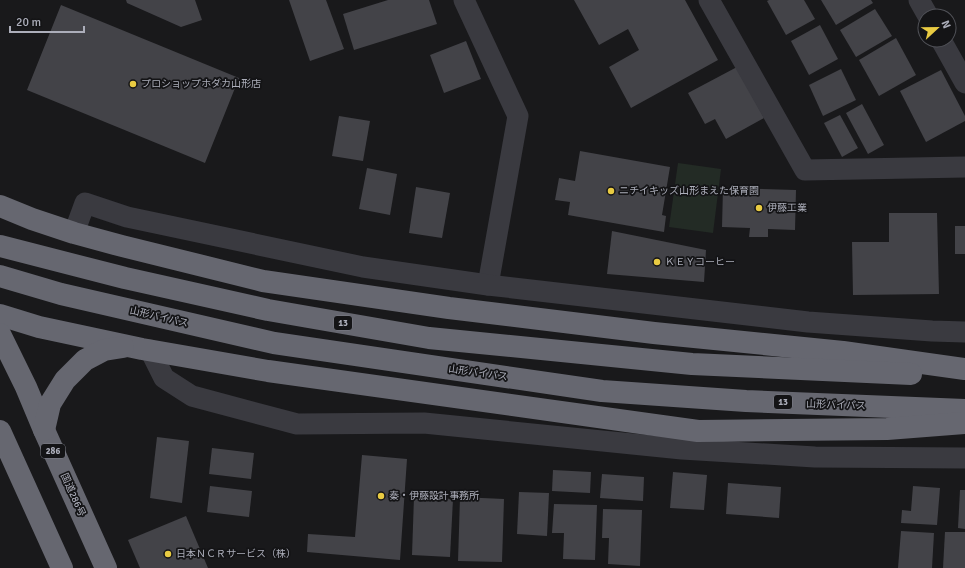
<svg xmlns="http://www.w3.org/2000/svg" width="965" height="568" viewBox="0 0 965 568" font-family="Signika,'Noto Sans JP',sans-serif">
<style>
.green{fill:#232b25}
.building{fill:#434348}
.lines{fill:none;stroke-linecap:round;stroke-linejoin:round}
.street{stroke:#3a3a40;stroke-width:21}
.highway{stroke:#666770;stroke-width:22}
.poi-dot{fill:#e9cb42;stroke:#141416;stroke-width:1.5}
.labels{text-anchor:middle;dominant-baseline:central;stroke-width:3.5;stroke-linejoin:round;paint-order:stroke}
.shield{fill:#141416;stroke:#7e8089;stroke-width:1}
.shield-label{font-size:9px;font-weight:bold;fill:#acaeba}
.poi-label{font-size:10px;fill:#acaeba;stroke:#141416;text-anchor:start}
.street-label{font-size:10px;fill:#acaeba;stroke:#141416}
</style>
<rect width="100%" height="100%" fill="#19191b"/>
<path class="green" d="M678 163 721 169 713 233 669 227Z"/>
<g class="building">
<path d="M126 0H195L202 20 181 27 127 3Z"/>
<path d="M289 0H326L344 49 310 61Z"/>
<path d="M388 0H429L437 24 354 50 343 14Z"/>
<path d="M574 0H685L718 60 631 108 609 67 639 50 628 29 599 45Z"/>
<path d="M769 0H804L815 19 786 35 767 1Z"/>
<path d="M821 0H871L873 3 836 25Z"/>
<path d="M61 5 239 78 205 163 27 90Z"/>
<path d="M875 9 892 36 856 57 840 30Z"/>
<path d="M820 25 838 59 809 75 791 41Z"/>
<path d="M896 38 916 75 879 96 859 60Z"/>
<path d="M466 41 481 79 444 93 430 55Z"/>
<path d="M737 67 764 118 726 139 715 119 705 124 688 93Z"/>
<path d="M841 69 856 100 823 116 809 85Z"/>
<path d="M941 70 965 116V121L926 142 900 91Z"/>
<path d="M862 104 884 145 868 154 846 113Z"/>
<path d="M840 115 858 148 842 157 824 123Z"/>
<path d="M339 116 370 121 363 161 332 156Z"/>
<path d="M580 151 670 167 662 215 666 216 664 232 568 215 570 202 555 200 559 178 575 181Z"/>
<path d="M367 168 397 174 390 215 359 209Z"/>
<path d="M416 187 450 193 442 238 409 233Z"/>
<path d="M723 188 796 190 795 230 768 229V237H749L750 228 722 227Z"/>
<path d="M889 213H937L939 294 853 295 852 242H889Z"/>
<rect x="955" y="226" width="10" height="28"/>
<path d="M612 231 706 250 704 282 607 274Z"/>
<path d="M157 437 189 441 182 503 150 498Z"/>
<path d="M212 448 254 453 251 479 209 474Z"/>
<path d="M362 455 407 459 400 560 307 552 308 534 355 537Z"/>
<path d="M553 470 591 472 590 493 552 491Z"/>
<path d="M673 472 707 475 704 510 670 508Z"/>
<path d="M602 474 644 477 643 501 600 498Z"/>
<path d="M728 483 781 487 779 518 726 514Z"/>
<path d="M210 486 252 491 249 517 207 512Z"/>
<path d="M913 486 940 488 937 525 901 523 902 510 911 511Z"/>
<path d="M960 490H965V529L958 528Z"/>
<path d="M519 492 549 493 547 536 517 534Z"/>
<path d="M414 497 453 499 450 557 412 555Z"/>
<path d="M460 497 504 499 502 562 458 561Z"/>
<path d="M554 504 597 505 595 560 563 559 564 533H552Z"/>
<path d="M603 509 642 510 640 566 608 564 609 538H602Z"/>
<path d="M186 516 208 568H140L128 540Z"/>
<path d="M901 531 934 533 932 568H898Z"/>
<path d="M945 532H965V568H943Z"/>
</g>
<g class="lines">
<g class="street">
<path d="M464 0 518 116 488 285"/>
<path d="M709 0 805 170 965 167"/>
<path d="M919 0 928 16"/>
<path d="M941 40 965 83"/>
<path d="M74 233 85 203 127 217 363 267 488 285 808 322 932 331 965 332"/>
<path d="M150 350 164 378 192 396 297 424 424 423 682 449 815 457 965 458"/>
</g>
<g class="highway">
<path d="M0 206 32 219 74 233 122 246 263 281 449 308 654 333 843 352 965 369"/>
<path d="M0 246 125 278 268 310 429 338 692 364 911 374"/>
<path d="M0 276 61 294 274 343 602 391 746 401 965 410"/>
<path d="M0 315 39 327 142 349 268 371 698 431 887 429 965 423"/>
<path d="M0 334 26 387 44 430 106 568"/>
<path d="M44 430 50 404 65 380 85 360 104 350 123 347"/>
<path d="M0 431 62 568"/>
</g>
</g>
<g class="poi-dot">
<circle cx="133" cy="84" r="4"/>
<circle cx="611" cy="191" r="4"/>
<circle cx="759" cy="208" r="4"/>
<circle cx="657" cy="262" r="4"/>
<circle cx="381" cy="496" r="4"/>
<circle cx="168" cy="554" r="4"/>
</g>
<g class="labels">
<g class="shield">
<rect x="334" y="316" width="18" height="14" rx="3"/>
<rect x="774" y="395" width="18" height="14" rx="3"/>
<rect x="41" y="444" width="24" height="14" rx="3"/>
</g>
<g class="shield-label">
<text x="343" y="323">13</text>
<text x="783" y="402">13</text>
<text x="53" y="451">286</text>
</g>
<g class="poi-label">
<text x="141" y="84">プロショップホダカ山形店</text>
<text x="619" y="191">ニチイキッズ山形まえた保育園</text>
<text x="767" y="208">伊藤工業</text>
<text x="665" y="262">ＫＥＹコーヒー</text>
<text x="389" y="496">秦・伊藤設計事務所</text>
<text x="176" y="554">日本ＮＣＲサービス（株）</text>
</g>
<g class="street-label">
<text transform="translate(159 317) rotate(13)">山形バイパス</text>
<text transform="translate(478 373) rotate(8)">山形バイパス</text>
<text transform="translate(836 405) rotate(2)">山形バイパス</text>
<text transform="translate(73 495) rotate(66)">国道286号</text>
</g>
</g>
<g transform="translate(937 28) rotate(68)"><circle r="19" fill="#141416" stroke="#515258"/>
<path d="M0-3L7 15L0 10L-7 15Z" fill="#e9cb42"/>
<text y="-6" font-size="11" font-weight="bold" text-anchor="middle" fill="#acaeba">N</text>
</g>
<path d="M10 26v6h74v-6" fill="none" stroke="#acaeba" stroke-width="2"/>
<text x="16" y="26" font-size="12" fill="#acaeba" stroke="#141416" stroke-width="3" paint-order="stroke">20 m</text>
</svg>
